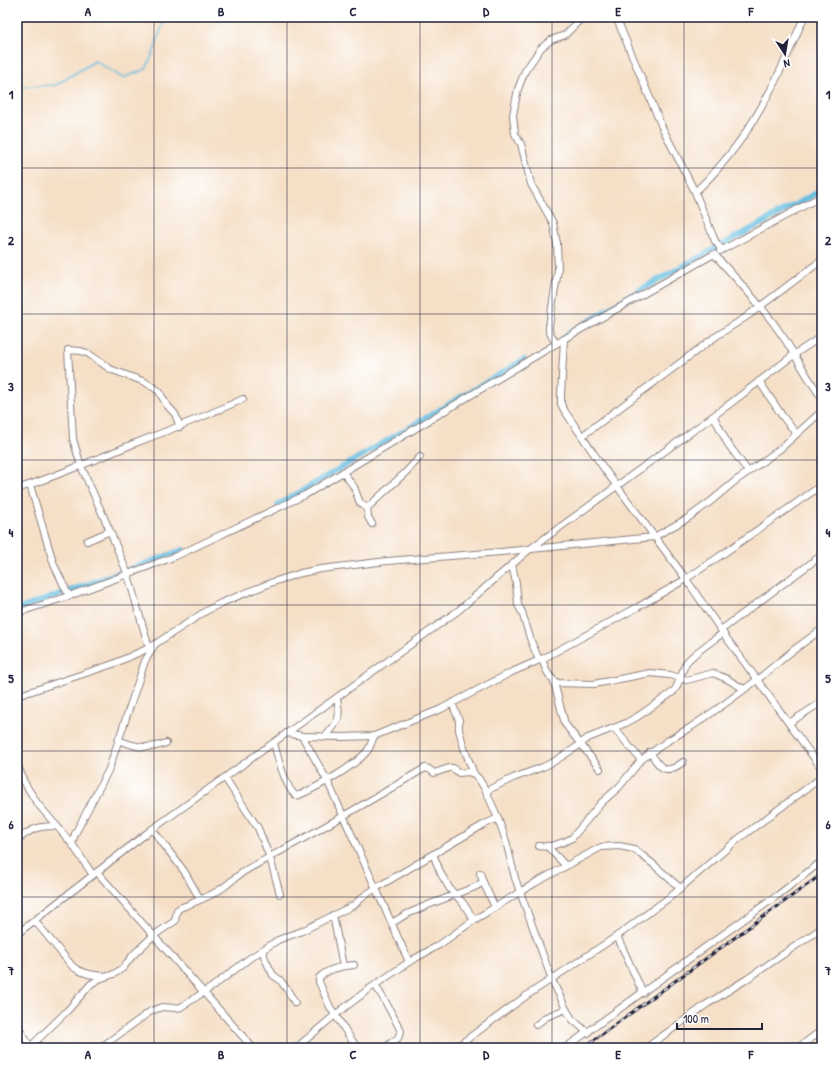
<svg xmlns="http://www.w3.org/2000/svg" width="839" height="1065" viewBox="0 0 839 1065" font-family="'Patrick Hand',sans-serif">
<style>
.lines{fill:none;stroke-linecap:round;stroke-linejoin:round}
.stream{stroke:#63bde0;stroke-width:1.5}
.canal{stroke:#63bde0;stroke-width:6}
.minor-casing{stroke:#8c8080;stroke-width:8}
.minor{stroke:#fff;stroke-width:6}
.rail-casing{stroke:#22223b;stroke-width:3}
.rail{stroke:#fff;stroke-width:1.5;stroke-dasharray:4.5;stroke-linecap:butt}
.grid{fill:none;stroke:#22223b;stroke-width:1;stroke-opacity:0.55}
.neatline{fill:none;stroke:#22223b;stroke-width:1.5}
.grid-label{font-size:13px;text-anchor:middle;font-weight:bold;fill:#22223b}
</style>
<rect width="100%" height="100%" fill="#fff"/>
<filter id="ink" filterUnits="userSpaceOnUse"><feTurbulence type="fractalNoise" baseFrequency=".025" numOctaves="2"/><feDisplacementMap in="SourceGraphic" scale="8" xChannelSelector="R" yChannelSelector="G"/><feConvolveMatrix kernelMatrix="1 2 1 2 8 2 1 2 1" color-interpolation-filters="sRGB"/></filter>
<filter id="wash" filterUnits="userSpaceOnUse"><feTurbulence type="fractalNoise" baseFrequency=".012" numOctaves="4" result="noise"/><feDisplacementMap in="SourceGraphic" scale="16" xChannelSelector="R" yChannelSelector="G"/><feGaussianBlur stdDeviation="0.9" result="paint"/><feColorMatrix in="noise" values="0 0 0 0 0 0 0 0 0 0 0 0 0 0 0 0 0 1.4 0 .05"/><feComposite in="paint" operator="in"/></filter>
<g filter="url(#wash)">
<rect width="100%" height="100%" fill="#f5dfc6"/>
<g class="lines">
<path class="stream" d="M17 87 56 85 95 61 123 78 146 69 154 51 165 17"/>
<g class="canal">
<path d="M566 335 640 290 822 190"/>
<path d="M278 505 524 360"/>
<path d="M19 609 183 550"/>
</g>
</g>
</g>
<g filter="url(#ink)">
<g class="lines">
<g class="minor-casing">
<g id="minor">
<path d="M616 17 662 127 695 192 715 241 722 250"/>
<path d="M695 192C749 142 776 84 804 17"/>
<path d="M720 251 822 196"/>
<path d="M564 339 561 395V404L564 410 605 470 686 579 723 633 822 769"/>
<path d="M556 344 549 331V326L558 270 557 243 553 223 531 184 521 144 515 134 513 115 515 104 518 89 525 71 541 48 551 40 565 35 583 17"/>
<path d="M759 381 783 417 796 433"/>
<path d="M713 416C719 425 722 434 728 444 734 453 742 462 748 472"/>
<path d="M582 436 715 337 746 317 822 260"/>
<path d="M343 472 354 487 360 503 367 508 368 517 372 524"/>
<path d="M30 485 54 565 69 596"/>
<path d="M17 489C57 476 95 460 133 444 170 430 207 416 243 399"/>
<path d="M367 508 406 472 420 457"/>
<path d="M87 541 110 531"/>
<path d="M512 565 516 583 518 605 522 612 531 641 539 660"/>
<path d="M17 613 69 596 176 556 305 495 564 339 714 254C736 279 760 303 779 331 795 353 806 377 822 398"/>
<path d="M721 630 822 555"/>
<path d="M149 648 128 575 110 531 81 466 73 439 68 350 81 351 89 354 110 369 145 382 159 391 166 404 175 414 180 427"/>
<path d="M542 659C545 668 549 679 558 683L594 684 650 673 670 675 687 680 713 673 727 679 744 689"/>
<path d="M554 682 565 724 600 769"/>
<path d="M17 696 113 664 149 648 206 611 221 603 273 582 301 573 321 569 387 561 501 552 654 537 688 518 710 502 734 482 780 449 822 411"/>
<path d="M452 703 459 720V730L464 748 474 774"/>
<path d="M789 723 822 702"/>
<path d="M614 728 641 760"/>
<path d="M287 733 302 736 342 737 374 736 441 709 512 672 542 659 638 607 686 579 720 556 822 485"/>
<path d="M302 736 327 780 409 962"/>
<path d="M325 737C339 721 341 719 337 698"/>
<path d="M118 740C136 747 148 750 166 743"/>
<path d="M274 743C277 755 286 791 297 796 316 788 356 766 368 750 371 746 372 740 374 736"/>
<path d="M650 752C660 768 665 776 683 762"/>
<path d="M17 763 24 782 37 803 72 844 93 875"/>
<path d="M225 778 258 828 270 858 280 894"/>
<path d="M486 791 513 778 543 767 555 761 575 748 588 738 626 723 637 717 673 692C680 684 681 673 686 663 692 654 714 640 723 633"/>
<path d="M152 829 184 871 200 899"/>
<path d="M17 840C33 828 37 826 57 826"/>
<path d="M72 844 75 834 109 769 145 661 154 646"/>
<path d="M539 846C549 848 563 843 572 838L601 803 619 787 641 760 669 740 691 727 723 705 757 680 791 652 822 629"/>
<path d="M547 846 565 865"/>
<path d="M433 854 441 874 450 889 463 903 474 920"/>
<path d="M97 872 253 1048"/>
<path d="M480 873 483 882 495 907"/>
<path d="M333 915 343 966"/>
<path d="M35 921 73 967C83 974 92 975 104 976"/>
<path d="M392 923 405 915 428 905 475 887 483 882"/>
<path d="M17 934 147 833 459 610 530 549 727 406 795 354 822 336"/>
<path d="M617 936 643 993"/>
<path d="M262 950 266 961 273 975 280 980 288 991 295 1003"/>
<path d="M354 965C343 966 327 969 319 978V982L330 1007 357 1048"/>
<path d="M375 985 385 1001 401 1031 398 1038 384 1048"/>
<path d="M17 1025 31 1048"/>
<path d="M536 1025 546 1017 566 1009"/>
<path d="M29 1048 67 1011 91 984 99 979 114 974 123 968 133 955 153 936 175 921 177 910 180 908C195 902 210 897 224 887 232 881 239 874 248 869 307 837 367 803 425 768L429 769 434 773 449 768H453L459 773 468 772 474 774 479 779 486 791 498 818 506 841 515 878 552 980 566 1009 572 1019 588 1033"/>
<path d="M100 1048 151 1011 162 1007 176 1008 181 1007 212 987 250 958 278 940 302 931 354 905 364 896 376 888 483 825 498 818"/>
<path d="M296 1048 335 1015 369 989 409 962 439 945 474 920 535 883 601 847 619 846 634 849 653 864 680 888"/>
<path d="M455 1048 526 996 617 936 670 897 737 840 822 777"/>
<path d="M565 1048 778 895 822 861"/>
<path d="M646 1048 707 1004 747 979 822 928"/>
<path d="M798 1048 822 1030"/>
</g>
</g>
<use href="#minor" class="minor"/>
<g class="rail-casing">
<path id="rail" d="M583 1048 822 874"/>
</g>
<use href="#rail" class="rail"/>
</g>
</g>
<path class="grid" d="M154 17V1048M287 17V1048M420 17V1048M552 17V1048M684 17V1048M17 168H822M17 314H822M17 460H822M17 605H822M17 751H822M17 897H822"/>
<rect width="839" height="1065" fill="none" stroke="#fff" stroke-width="44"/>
<g transform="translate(785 54) rotate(168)" stroke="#ffffff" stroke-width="3" paint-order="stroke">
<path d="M0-3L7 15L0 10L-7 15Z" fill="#22223b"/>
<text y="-6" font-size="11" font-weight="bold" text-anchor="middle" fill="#22223b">N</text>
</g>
<path d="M677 1023v6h85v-6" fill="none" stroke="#22223b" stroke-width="2"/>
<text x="683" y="1023" font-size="12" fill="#22223b" stroke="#ffffff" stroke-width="3" paint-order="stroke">100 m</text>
<rect x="22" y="22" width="795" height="1021" class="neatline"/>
<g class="grid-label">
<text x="88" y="16">A</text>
<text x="221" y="16">B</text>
<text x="353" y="16">C</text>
<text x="486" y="16">D</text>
<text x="618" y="16">E</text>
<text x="751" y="16">F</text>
<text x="11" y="99">1</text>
<text x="828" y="99">1</text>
<text x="11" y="245">2</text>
<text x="828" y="245">2</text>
<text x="11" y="391">3</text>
<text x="828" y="391">3</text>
<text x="11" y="537">4</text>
<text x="828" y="537">4</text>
<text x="11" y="683">5</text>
<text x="828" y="683">5</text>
<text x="11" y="829">6</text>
<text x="828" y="829">6</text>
<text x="11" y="975">7</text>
<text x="828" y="975">7</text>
<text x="88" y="1059">A</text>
<text x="221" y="1059">B</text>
<text x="353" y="1059">C</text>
<text x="486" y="1059">D</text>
<text x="618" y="1059">E</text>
<text x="751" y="1059">F</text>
</g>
</svg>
